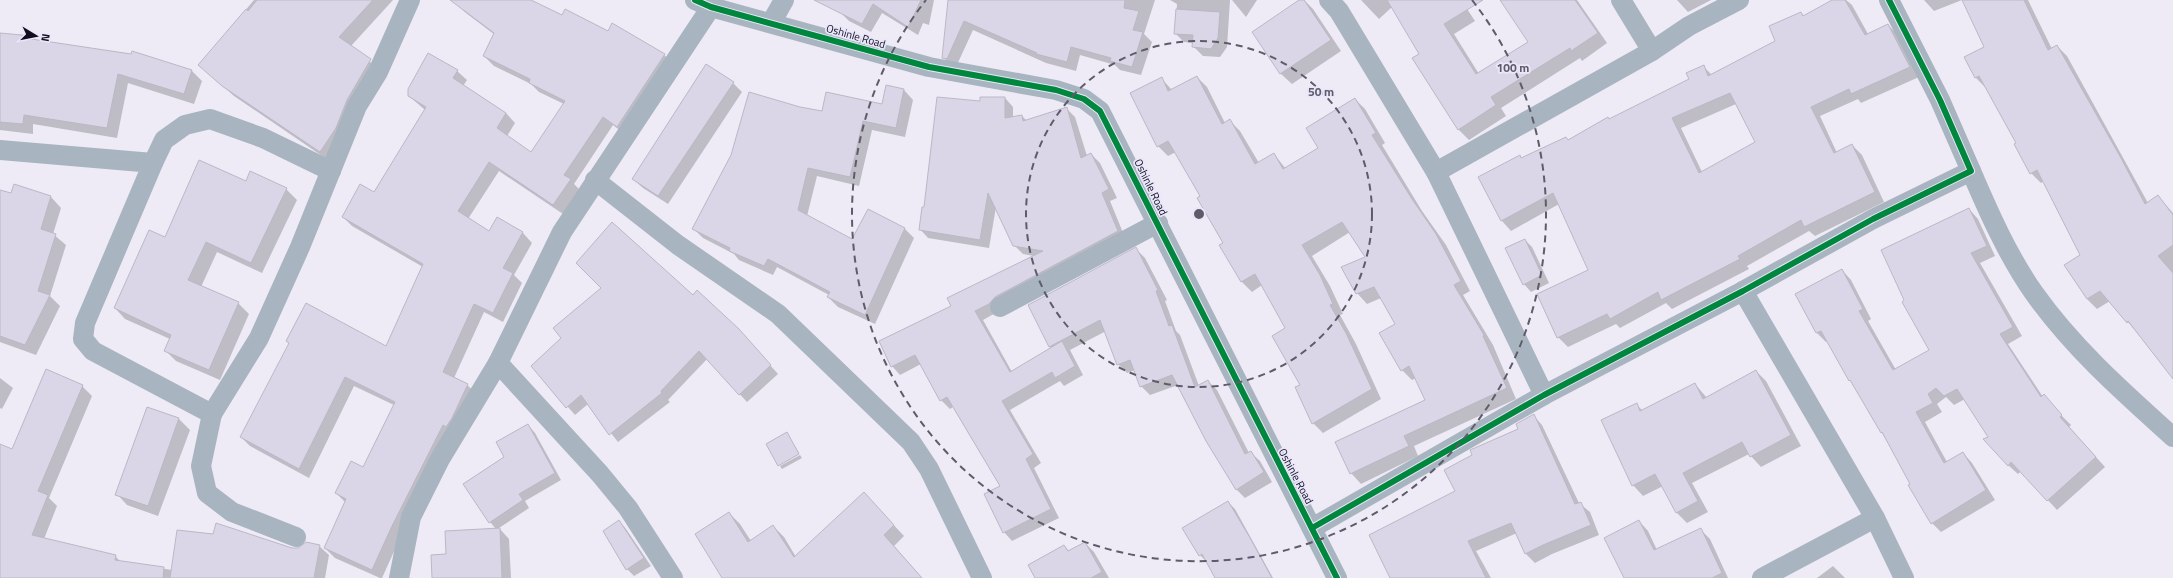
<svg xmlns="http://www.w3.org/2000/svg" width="2173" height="578" viewBox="0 0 2173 578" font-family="'Titillium Web',sans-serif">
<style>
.shadow{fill:#0003;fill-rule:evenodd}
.building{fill:#dad6e8;stroke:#bbb8c6;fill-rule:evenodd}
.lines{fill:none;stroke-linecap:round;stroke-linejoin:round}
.street{stroke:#a8b5c0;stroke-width:20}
.cycleway-casing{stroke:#eae7fb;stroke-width:8}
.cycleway{stroke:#00873e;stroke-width:6}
.ring{fill:none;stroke:#5f5b6a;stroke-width:2;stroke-dasharray:7 5}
.labels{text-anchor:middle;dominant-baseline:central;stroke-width:3.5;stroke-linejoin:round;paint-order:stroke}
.street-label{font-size:11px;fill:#120e1f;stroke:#eae7fb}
.centre{fill:#5f5b6a;stroke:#eae7fb;stroke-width:2}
.ring-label{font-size:12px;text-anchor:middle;font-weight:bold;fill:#5f5b6a;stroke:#eae7fb;stroke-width:3.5;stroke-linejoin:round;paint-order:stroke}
</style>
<rect width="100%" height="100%" fill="#eeebf6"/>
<g class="shadow">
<path d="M254 0H393L351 46 381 71 331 162 234 96 199 65Z"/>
<path d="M459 0H528L562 17 609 32 664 55 674 64 627 136 613 125 574 184 579 189 563 214 499 171 468 219 489 233 497 218 523 233 532 243 514 275 522 283 503 322 484 312 454 378 467 385 477 394 401 536 382 578H380L335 558 325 548 345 502 336 493 363 468 394 405 354 386 309 478 250 446 241 437 386 347 423 267 352 226 343 217 374 194 425 110 409 96 457 71 467 80 463 86 506 113 515 123 507 136 531 153 564 104 539 92 531 84 494 66 484 56 495 35 466 13 456 4Z"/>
<path d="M846 0H934L929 25 923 23 918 35 882 13 871 32 849 21 840 12Z"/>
<path d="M949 0H1155L1144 34 1152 42 1141 75 1120 70 1115 65 1080 55 1076 71 1046 63 973 30 956 67 952 66 943 57Z"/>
<path d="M1170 0H1230L1227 47 1220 57 1203 56 1194 47V43L1184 42 1175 33 1177 4Z"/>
<path d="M1232 0H1257L1246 17Z"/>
<path d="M1301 0H1304L1313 9 1341 51 1292 84 1281 74 1253 32Z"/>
<path d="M1361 0H1461L1475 21 1454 34 1479 74 1529 42 1501 0H1577L1607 43 1582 61 1580 58 1501 108 1506 116 1469 140 1459 130 1420 54 1392 7 1379 19Z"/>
<path d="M1677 0H1711L1688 12Z"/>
<path d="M1834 0H1846L1852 5 1868 34 1888 25 1898 35 1919 77 1861 103 1858 99 1820 116 1837 153 1852 145 1862 155 1884 202 1815 236 1809 231 1747 266 1749 269 1672 309 1666 303 1620 328 1616 324 1568 347 1558 337 1589 270 1559 204 1511 231 1502 221 1479 178 1519 156 1522 159 1569 141 1690 79 1703 66 1712 75 1777 42 1801 13 1804 16ZM1736 104 1756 142 1702 172 1681 128Z"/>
<path d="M1924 0H1962L1934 11Z"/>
<path d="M1963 0H2028L2052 49 2057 46 2067 56 2148 203 2158 196 2173 213V375L2110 301 2097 309 2087 299 2066 265 2082 255 2044 181 2041 183 2031 173 2018 144 1986 88 1976 78 1966 57 1986 47Z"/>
<path d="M0 34 31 37 34 40 191 70 202 81 194 104 128 83 117 138 33 124V134L0 130Z"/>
<path d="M1197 77 1207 87 1225 123 1230 121 1240 131 1259 163 1274 154 1286 169 1320 148 1355 99 1365 109 1385 143 1382 145 1422 211 1446 245 1470 291 1463 295 1493 345 1516 399 1414 446 1418 456 1361 484 1351 473 1337 442 1426 400 1416 378 1412 380 1402 370 1396 324 1381 298 1367 304 1357 293 1367 258 1350 232 1312 256 1330 286 1343 314 1340 315 1356 344 1381 399 1323 433 1313 423 1297 387 1301 385 1286 328 1262 285 1252 292 1242 282 1201 197 1176 152 1168 156 1158 146 1161 78 1172 90Z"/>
<path d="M733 83 742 92 668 204 643 188 633 179Z"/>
<path d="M887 87 904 90 913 100 905 137 872 130 859 186 817 176 807 216 852 240 868 210 905 229 914 238 875 324 838 307 828 297 829 295 777 267 773 275 739 260 734 254 703 238 693 228 800 108 823 112 883 106Z"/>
<path d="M1005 98 1013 107V118L1022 116 1027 121 1066 108 1075 117 1087 156 1091 154 1100 163 1117 198 1110 201 1126 240 983 320 1012 372 1052 349 1049 346 1136 249 1145 258 1167 300 1165 301 1176 331 1180 335 1199 386 1208 381 1217 390 1249 453 1250 452 1260 461 1272 482 1245 498 1236 489 1178 385 1150 395 1141 386 1135 370 1127 373 1118 364 1106 331 1070 350 1083 375 1064 386 1060 381 1010 410 1041 463 1034 468 1059 518 1012 541 1004 532 1001 487 953 407 950 409 941 400 921 364 900 375 892 366 952 306 1034 256 1023 254 1014 245 996 207 989 248 928 238 920 229 925 208 981 102Z"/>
<path d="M246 182 286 189 297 200 262 273 217 252 201 287 238 303 249 314 220 380 176 361 165 350 170 339 125 319 115 308Z"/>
<path d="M14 186 51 197 61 208 53 234 66 245 50 296 60 306 36 355 0 342V191L11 195Z"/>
<path d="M1969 209 1978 219 1995 256 1980 263 2022 336 2008 344 2043 397 2071 425 2069 427 2105 467 2057 510 2021 471 2018 474 2008 465 1965 399 1954 405 1946 397 1937 404 1942 412 1925 422 1947 462 1963 453 1972 463 1995 500 1941 532 1932 523 1912 484 1828 341 1826 342 1817 333 1797 294 1842 270 1851 280 1871 319 1868 321 1896 370 1930 350Z"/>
<path d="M1525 240 1532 247 1549 283 1531 292 1524 284Z"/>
<path d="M693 296 746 338 778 374 747 402 707 359 668 400 670 402 618 442 588 404 575 415 532 366Z"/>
<path d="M1756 371 1766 381 1801 446 1761 467 1749 454 1692 483 1708 512 1687 523 1677 513 1663 486 1643 496 1633 485 1636 404 1643 411 1695 384 1707 398Z"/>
<path d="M0 378 13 388 2 409 0 408Z"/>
<path d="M82 386 92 396 49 498 57 506 44 539 115 556 121 562 172 570 319 546 329 555 325 578H0V445L13 450Z"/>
<path d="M148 408 179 419 190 430 158 516 127 505 117 494Z"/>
<path d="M1533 415 1542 425 1579 503 1590 512 1599 535 1552 554 1535 563 1526 554 1517 533 1476 551 1491 578H1390L1370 535 1457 491Z"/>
<path d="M528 425 535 433 561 480 525 501 529 508 499 528 509 539 511 578H433L447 555 496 529 490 522 506 457Z"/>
<path d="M787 434 799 453 779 464Z"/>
<path d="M800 455 802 458 782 469 780 466Z"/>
<path d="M1228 502 1235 509 1273 578H1216L1207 562 1200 555Z"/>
<path d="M874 504 904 536 894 546 922 578H724L729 513 740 524 751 541 773 526 784 537 796 557Z"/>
<path d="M619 521 626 529 651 566 634 576 627 569Z"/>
<path d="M1639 521 1648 531 1657 550 1700 529 1710 539 1728 578H1625Z"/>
<path d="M1085 543 1094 552 1109 578H1036L1064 546 1070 552Z"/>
<path d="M1833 566 1845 578H1817Z"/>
</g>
<g class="building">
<path d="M257 0H373L339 37 371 59 347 100 336 128 320 152 222 86 198 65 246 9 248 11Z"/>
<path d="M450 0H531L562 15 565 9 608 31 612 23 665 54 617 127 603 117 564 175 571 179 553 205 489 162 458 211 489 231 497 217 523 232 503 268 513 273 493 313 474 304 443 372 468 384 452 418 446 427 443 425 392 526 372 570 324 548 346 499 335 493 351 461 363 467 395 402 345 377 299 469 240 437 289 343 286 341 306 303 386 346 423 264 342 217 360 184 374 192 426 107 408 96V89L428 53 458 70 453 78 506 113 497 128 531 152 565 101 529 83 530 79 483 56 494 33Z"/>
<path d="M814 0H921L908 27 873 4 862 24Z"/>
<path d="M948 0H1125L1124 8 1139 11 1133 30 1143 32 1132 67 1110 61 1111 58 1071 47 1067 62 1036 54 1037 53 964 21 947 59 942 58Z"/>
<path d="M1299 0H1304L1331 40 1280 74 1252 32Z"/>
<path d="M1387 0H1483L1444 24 1476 74 1528 42 1500 0H1575L1598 33 1571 51 1570 48 1491 97 1496 105 1458 130 1412 58 1419 54Z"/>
<path d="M1832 0H1845L1865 35 1888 24 1910 67 1851 94 1849 89 1811 107 1834 153 1852 144 1875 192 1804 227 1801 220 1738 256 1740 259 1661 300 1658 292 1610 319 1607 314 1557 338 1537 294 1588 270 1553 193 1501 221 1478 177 1520 155 1521 158 1566 137 1568 140 1608 117 1609 119 1689 79 1686 73 1704 65 1708 76 1775 41 1769 26 1801 12 1803 16ZM1730 93 1755 142 1699 173 1672 118Z"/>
<path d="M1962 0H2024L2048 50 2057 45 2121 158 2145 204 2158 195 2173 215V245L2158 256 2173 273V379L2128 321 2127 323 2100 291 2087 299 2064 265 2080 255 2037 170 2030 174 2014 144 2016 143 1979 76 1975 78 1964 57 1984 47Z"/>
<path d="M1176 9 1220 12 1218 38 1211 49 1192 47 1193 35 1174 34Z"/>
<path d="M0 33 32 36 31 39 131 54 132 51 192 70 184 94 118 74 107 128 24 115 23 124 0 122Z"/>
<path d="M706 64 734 82 658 196 632 179Z"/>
<path d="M1197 76 1222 124 1230 119 1255 164 1274 153 1283 169 1318 148 1306 128 1355 98 1376 133 1372 135 1412 199 1436 234 1461 281 1454 285 1484 335 1483 336 1507 388 1404 436 1409 446 1350 474 1335 442 1425 400 1409 366 1401 371 1379 333 1395 324 1374 287 1356 294 1341 267 1365 257 1342 222 1302 245 1320 275 1333 304 1330 305 1346 333 1372 389 1312 424 1295 387 1300 385 1272 336 1285 328 1255 274 1241 282 1219 245 1223 243 1197 198 1200 196 1168 141 1157 147 1130 93 1162 77 1168 91Z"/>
<path d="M886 85 904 89 896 128 863 121 850 177 808 168 798 210 852 239 868 209 905 228 865 315 827 297 830 292 768 259 764 266 729 251 730 248 692 229 731 155 749 92 800 107 822 111 826 92 882 104Z"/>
<path d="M937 97 980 101V97H1005V118L1022 115 1023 121 1067 107 1081 158 1091 153 1109 189 1102 193 1118 231 995 297 989 304 975 311 1010 372 1062 341 1075 366 1055 378 1052 372 1002 401 1033 454 1026 459 1051 509 1003 533 984 494 1000 486 947 397 940 401 915 355 891 367 879 341 951 306 947 298 1043 251 1013 246 988 193 980 240 919 230 922 207H924Z"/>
<path d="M199 160 246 181 250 171 287 188 251 263 206 242 188 280 239 302 209 370 164 351 171 335 114 308 149 230 165 237Z"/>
<path d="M14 184 51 196 41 229 56 234 38 291 50 295 25 345 0 336V190L11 193Z"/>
<path d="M1969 208 1987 246 1971 253 2013 327 2000 334 2041 397 2044 394 2062 415 2060 417 2096 457 2047 501 2011 462 2008 466 1983 439 1988 437 1957 389 1944 396 1936 388 1928 394 1933 403 1916 412 1944 463 1963 452 1986 490 1931 524 1908 485 1910 484 1882 432 1881 433 1850 380 1849 381 1821 331 1816 333 1795 294 1842 269 1863 309 1859 311 1893 370 1929 350 1902 302 1904 300 1881 250Z"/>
<path d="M612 222 693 295 697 290 739 329 771 365 739 395 699 351 661 391 662 393 609 435 581 395 566 408 531 366 561 338 553 328 601 288 576 263Z"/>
<path d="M1525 239 1542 275 1523 285 1505 248Z"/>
<path d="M1136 247 1158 290 1156 291 1169 326 1172 325 1195 387 1208 380 1245 454 1251 451 1264 472 1236 490 1206 441 1172 375 1140 387 1130 360 1117 365 1100 320 1049 347 1028 305Z"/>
<path d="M46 369 83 385 38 491 48 495 32 535 116 555 115 560 164 567 163 578H0V444L12 449Z"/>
<path d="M1756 370 1791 435 1750 457 1742 442 1683 473 1698 501 1676 513 1655 474 1632 486 1601 420 1637 403 1640 411 1695 383 1703 399Z"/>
<path d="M147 407 179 418 148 506 115 495Z"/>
<path d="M1534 414 1575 504 1581 502 1591 525 1543 545 1525 554 1511 523 1468 541 1486 578H1390L1369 535 1455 491 1444 470 1472 455 1470 450 1477 447 1518 429 1516 424Z"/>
<path d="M528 424 555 473 519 494 523 500 489 523 463 484 504 457 496 442Z"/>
<path d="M787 432 799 454 778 466 766 444Z"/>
<path d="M864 492 894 525 884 535 922 578H722L695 534 729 512 748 542 773 525 794 557Z"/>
<path d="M1228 501 1249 536 1272 578H1215L1202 554 1199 556 1182 528Z"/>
<path d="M619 520 644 558 626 570 603 531Z"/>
<path d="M1639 520 1654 550 1701 528 1722 573 1712 578H1624L1604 538Z"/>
<path d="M216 523 292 548H298L306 542 320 545 314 578H170L177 530 213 534Z"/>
<path d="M500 528 502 578H432L431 555 446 554 445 531Z"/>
<path d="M1085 542 1102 572 1091 578H1035L1028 565 1064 545 1068 551Z"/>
</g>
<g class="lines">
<g class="street">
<path d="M695 0 711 7 929 67 1056 90 1084 99 1100 111 1337 578"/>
<path d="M1329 0 1339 11 1436 172 1544 395"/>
<path d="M1621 0 1652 51"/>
<path d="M771 23 784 0"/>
<path d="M0 150 153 163 85 323 83 339 93 351 212 414 201 466 207 493 232 512 296 537"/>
<path d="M153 163 164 140 185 125 210 119 263 138 331 171"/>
<path d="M1971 171C1989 213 2008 256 2034 293 2073 348 2123 392 2173 437"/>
<path d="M1436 172 1652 51 1689 26 1739 0"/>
<path d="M595 180 678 245 778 314 911 442 929 469 982 578"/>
<path d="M1743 291 1875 518 1762 578"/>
<path d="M1000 307 1158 223"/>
<path d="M212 414 259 338 300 247 357 106 378 72 410 0"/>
<path d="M1875 518 1904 578"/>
<path d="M1312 528 1544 395 1743 291 1873 219 1971 171 1940 100 1889 0"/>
<path d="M399 578 411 517 440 459 498 363"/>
<path d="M673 578 628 508 600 474 498 363 562 232 711 7"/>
</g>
<g class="cycleway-casing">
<g id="cycleway">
<path d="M695 0 711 7 929 67 1056 90 1084 99 1100 111 1337 578"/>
<path d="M1312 528 1544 395 1743 291 1873 219 1971 171 1940 100 1889 0"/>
</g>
</g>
<use href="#cycleway" class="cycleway"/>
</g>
<g class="ring">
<circle cx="1199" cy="214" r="173"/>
<path d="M1472 0A347 347 0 1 1 926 0"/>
</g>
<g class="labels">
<g class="street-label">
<text transform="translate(856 36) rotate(16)">Oshinle Road</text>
<text transform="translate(1151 187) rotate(64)">Oshinle Road</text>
<text transform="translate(1296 476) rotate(62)">Oshinle Road</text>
</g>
</g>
<circle cx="1199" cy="214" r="6" class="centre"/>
<g class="ring-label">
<text x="1513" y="72">100 m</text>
<text x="1321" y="96">50 m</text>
</g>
<g transform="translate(36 36) rotate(100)" stroke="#eae7fb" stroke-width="3" paint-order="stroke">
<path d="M0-3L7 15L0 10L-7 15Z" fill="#120e1f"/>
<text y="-6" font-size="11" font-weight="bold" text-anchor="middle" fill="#120e1f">N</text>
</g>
</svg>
